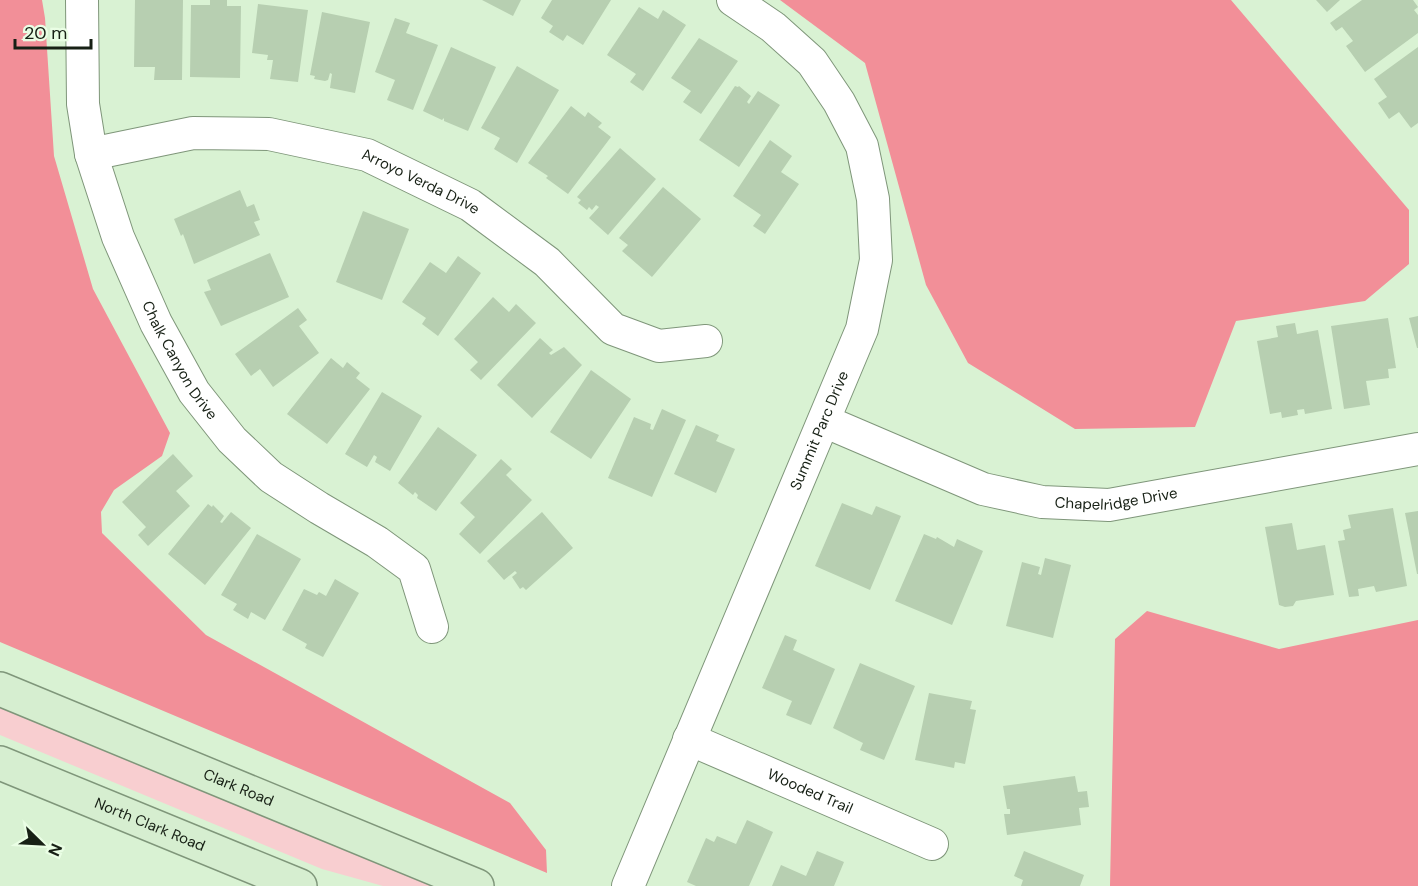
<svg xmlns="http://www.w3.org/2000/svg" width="1418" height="886" viewBox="0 0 1418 886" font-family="'DM Sans',sans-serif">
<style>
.green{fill:#f8ced0}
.forest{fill:#f28f98}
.building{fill:#b7cfb1}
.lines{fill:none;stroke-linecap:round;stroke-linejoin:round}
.street-casing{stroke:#7f967a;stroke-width:34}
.secondary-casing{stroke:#7f967a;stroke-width:36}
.street{stroke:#fff;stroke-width:32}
.secondary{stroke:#d6eed0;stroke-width:33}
.labels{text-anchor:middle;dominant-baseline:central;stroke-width:6;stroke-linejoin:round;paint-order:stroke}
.street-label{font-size:15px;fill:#172015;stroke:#eafee5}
</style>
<rect width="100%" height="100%" fill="#d9f2d3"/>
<path class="green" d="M0 703 431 883 430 886H383L322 869 0 735Z"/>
<g class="forest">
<path d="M0 0H42L45 18 54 156 93 289 170 433 162 456 114 490 101 512 102 533 206 635 510 803 546 850 547 873 0 642Z"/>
<path d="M780 0H1231L1409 210V264L1365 301 1236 321 1195 427 1075 429 968 363 926 285 865 63Z"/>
<path d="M1147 611 1279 649 1418 620V886H1110L1115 639Z"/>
</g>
<g class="building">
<path d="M135 0H183L182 80H154L155 67H134Z"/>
<path d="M210 0H227V6H241L240 78 190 77 191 5H210Z"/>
<path d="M482 0H521L513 16Z"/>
<path d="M552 0H611L583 45 567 35 563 41 549 32 553 26 541 18Z"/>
<path d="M1316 0H1340L1327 12Z"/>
<path d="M1362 0H1413L1418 7 1414 10 1418 15V33L1365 72 1346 46 1353 41 1342 27 1336 31 1330 23Z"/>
<path d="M258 4 308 10 298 82 270 79 273 60H267L268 55 252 53Z"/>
<path d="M639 7 658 19 663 10 686 25 643 91 630 82 636 74 607 55Z"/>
<path d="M322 12 370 22 355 93 330 88 332 74 330 73 328 80 325 81 314 79 315 76 310 75Z"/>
<path d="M395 18 410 23 406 33 438 45 413 110 387 100 395 80 375 72Z"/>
<path d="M699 38 738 61 701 114 683 102 691 91 671 78Z"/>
<path d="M451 47 496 67 468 131 444 121V118L442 120 423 111Z"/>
<path d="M1418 47V123L1411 128 1399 112 1389 119 1378 103 1387 97 1374 79Z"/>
<path d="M517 66 559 90 517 163 494 149 500 138 481 128Z"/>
<path d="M735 86 738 87 739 86 751 96 747 102 749 104 758 91 780 105 739 167 699 140Z"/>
<path d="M571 106 585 117 588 112 602 123 598 127 611 137 568 194 546 178 548 176 528 163Z"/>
<path d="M770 140 792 156 781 172 799 184 765 234 753 226 761 215 733 196Z"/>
<path d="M620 148 656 179 608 235 589 218 599 207 596 205 592 210 589 207 587 210 578 203 581 200 577 197Z"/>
<path d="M663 187 701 219 652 277 622 251 628 245 619 238Z"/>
<path d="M240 190 247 207 254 204 260 220 254 222 260 235 194 264 183 234 181 236 174 219Z"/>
<path d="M363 211 409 229 382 300 336 282Z"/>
<path d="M270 253 289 297 221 326 204 292 211 290 207 280Z"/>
<path d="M458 256 481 273 438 336 422 324 426 318 402 302 430 262 446 273Z"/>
<path d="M493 297 509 312 516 304 536 323 481 380 470 370 478 362 454 339Z"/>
<path d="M298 308 307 320 299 326 319 353 273 387 260 369 251 376 235 354Z"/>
<path d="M1418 316V348H1417L1409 318Z"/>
<path d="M1388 318 1396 368 1388 369 1389 378 1366 381 1370 405 1344 409 1331 326Z"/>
<path d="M1295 323 1297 334 1318 330 1332 409 1305 414 1304 409 1297 410 1298 415 1282 418 1281 412 1270 414 1257 341 1278 337 1276 326Z"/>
<path d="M540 338 553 350 549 353 551 355 564 347 582 365 532 418 497 385Z"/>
<path d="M331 358 343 368 347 362 360 373 356 378 370 389 327 444 287 414Z"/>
<path d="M591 370 631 399 591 459 550 432Z"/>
<path d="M382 392 422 416 390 471 375 462 377 457 374 455 367 467 345 454Z"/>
<path d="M662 409 686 420 652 497 608 478 634 417 651 424 650 429 653 430Z"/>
<path d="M696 425 719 435 716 441 735 449 716 493 674 474Z"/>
<path d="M438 427 477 455 436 511 417 498 418 495 415 492 413 495 398 483Z"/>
<path d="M173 454 193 476 176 491 190 506 148 546 138 535 146 527 122 502Z"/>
<path d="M501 459 512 469 506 475 532 500 480 554 459 534 475 517 460 503Z"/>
<path d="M842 503 872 515 876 506 901 516 870 590 815 566Z"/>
<path d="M208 504 212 507 213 505 224 516 220 522 222 523 231 512 251 528 205 585 168 554Z"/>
<path d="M1393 508 1407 586 1376 592 1374 586 1358 589 1359 596 1349 597 1338 541 1345 540 1343 530 1351 528 1348 515Z"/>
<path d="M1418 511V574H1417L1405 513Z"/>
<path d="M542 512 573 548 526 590 523 587 520 589 512 577 517 573 515 571 504 580 487 561Z"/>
<path d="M1292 523 1297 550 1325 545 1334 595 1296 601 1293 606 1285 607 1279 605 1265 527Z"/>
<path d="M257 534 301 559 265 620 251 612 248 619 233 610 237 604 221 595Z"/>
<path d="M924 534 936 539 937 537 954 547 957 539 983 551 952 625 895 601Z"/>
<path d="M1045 558 1071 565 1053 638 1006 626 1022 562 1040 567 1038 574 1041 575Z"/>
<path d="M335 579 359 593 323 657 305 648 307 644 282 630 304 589 317 595 319 592 326 596Z"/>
<path d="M785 635 797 640 793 650 835 669 811 725 786 715 792 701 762 688Z"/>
<path d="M860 663 915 686 884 760 860 750 863 743 833 728Z"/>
<path d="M929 693 972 701 970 709 976 710 965 764 955 762 954 768 915 760Z"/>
<path d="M1075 776 1078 792 1087 791 1089 807 1079 808 1081 825 1007 835 1004 814H1010V809H1007L1003 786Z"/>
<path d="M747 820 773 832 749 886H696L687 882 706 838 714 842 717 836 736 844Z"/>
<path d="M817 851 844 862 834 886H772L781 865 806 876Z"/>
<path d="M1024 851 1084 875 1080 886H1021L1023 880 1014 876Z"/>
</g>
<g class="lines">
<g class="street-casing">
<g id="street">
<path id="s1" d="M82 0 83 104 91 154 118 237 156 323 194 392 232 440 271 477 319 508 377 542 414 569 432 627"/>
<path id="s2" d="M91 154 193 133 269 134 367 155 470 205 547 262 613 329 659 346 706 341"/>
<path id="s3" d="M824 421 983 489 1042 502 1109 505 1418 449"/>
<path id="s4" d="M689 739 932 844"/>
<path id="s5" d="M628 886 862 329 876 260 873 199 862 146 839 102 812 62 773 27 733 0"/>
</g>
</g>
<g class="secondary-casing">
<g id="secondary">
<path id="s6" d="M0 689 477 886"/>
<path id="s7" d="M0 763 300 886"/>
</g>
</g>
<use href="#street" class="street"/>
<use href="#secondary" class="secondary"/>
</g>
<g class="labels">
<g class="street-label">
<text stroke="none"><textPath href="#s2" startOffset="340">Arroyo Verda Drive</textPath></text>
<text stroke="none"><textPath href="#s1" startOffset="380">Chalk Canyon Drive</textPath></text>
<text stroke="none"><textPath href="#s5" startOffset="494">Summit Parc Drive</textPath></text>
<text stroke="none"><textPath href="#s3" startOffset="308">Chapelridge Drive</textPath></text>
<text stroke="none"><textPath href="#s6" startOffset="258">Clark Road</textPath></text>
<text stroke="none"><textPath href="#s4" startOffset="132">Wooded Trail</textPath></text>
<text stroke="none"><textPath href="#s7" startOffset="162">North Clark Road</textPath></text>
</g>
</g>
<g transform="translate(42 844) rotate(114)" stroke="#eafee5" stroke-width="4.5" paint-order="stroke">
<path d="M0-4.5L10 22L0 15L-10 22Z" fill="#172015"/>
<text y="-9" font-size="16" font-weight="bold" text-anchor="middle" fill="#172015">N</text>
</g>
<path d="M15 39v9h76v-9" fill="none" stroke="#172015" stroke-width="3"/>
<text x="24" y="39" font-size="18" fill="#172015" stroke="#eafee5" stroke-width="4.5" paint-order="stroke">20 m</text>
</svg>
